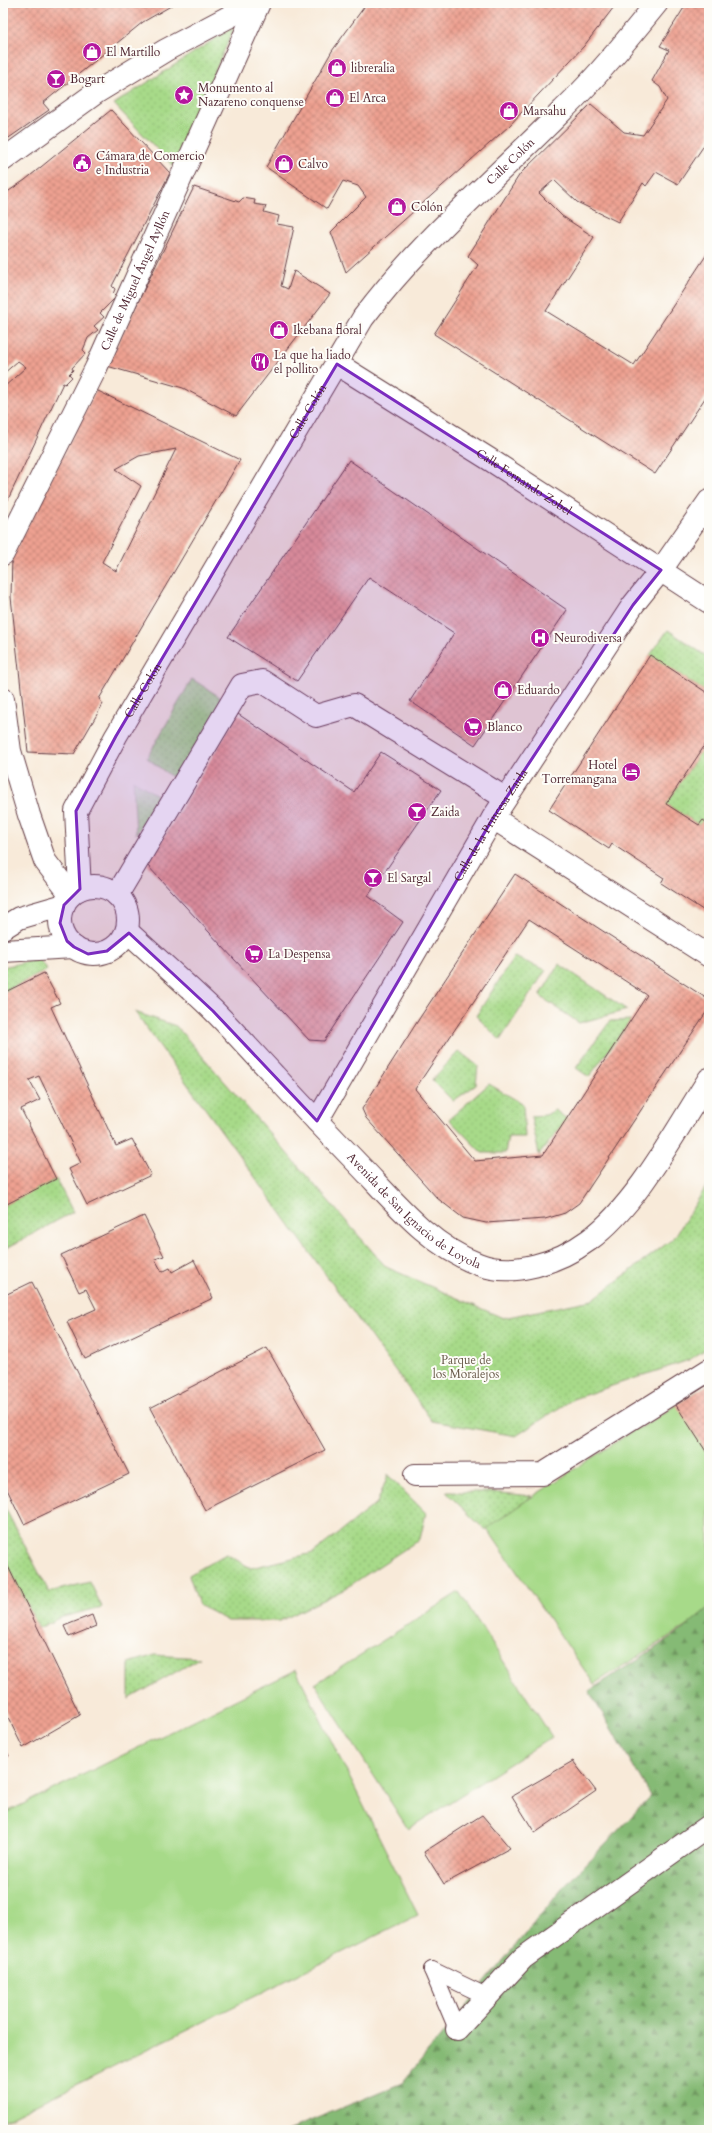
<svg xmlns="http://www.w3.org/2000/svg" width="712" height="2133" viewBox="0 0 712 2133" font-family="Cardo,serif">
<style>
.grass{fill:#a7da89;stroke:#787c5a}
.forest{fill:url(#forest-firs);stroke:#686c50}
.park{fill:url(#park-dots);stroke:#787c5a}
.building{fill:url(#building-cross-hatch);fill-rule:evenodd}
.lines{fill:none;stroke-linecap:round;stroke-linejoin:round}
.lane-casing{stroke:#643d45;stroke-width:18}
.street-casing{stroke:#643d45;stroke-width:24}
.lane{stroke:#fff;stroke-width:16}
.street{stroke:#fff;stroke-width:22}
.marked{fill:#7b2cbf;fill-opacity:0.2;stroke:#7b2cbf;stroke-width:3;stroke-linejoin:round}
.labels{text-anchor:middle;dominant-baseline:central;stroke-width:4;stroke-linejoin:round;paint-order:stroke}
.poi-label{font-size:12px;fill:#4a1f2b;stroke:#fdfcf7;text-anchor:start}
.street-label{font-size:12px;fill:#4a1f2b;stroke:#fdfcf7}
.park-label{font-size:12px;fill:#665747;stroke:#fdfcf7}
</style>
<defs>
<pattern id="forest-firs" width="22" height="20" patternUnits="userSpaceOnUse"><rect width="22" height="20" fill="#85ba75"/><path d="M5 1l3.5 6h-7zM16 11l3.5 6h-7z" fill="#6f9760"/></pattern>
<pattern id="park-dots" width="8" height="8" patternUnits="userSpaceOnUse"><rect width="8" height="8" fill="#a7da89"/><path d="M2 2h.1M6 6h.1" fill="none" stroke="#91bb76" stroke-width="1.8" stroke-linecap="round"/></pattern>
<pattern id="building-cross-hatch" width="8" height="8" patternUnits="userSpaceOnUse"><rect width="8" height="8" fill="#eea191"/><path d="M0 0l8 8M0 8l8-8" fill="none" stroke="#c38377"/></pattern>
</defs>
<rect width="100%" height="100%" fill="#fdfcf7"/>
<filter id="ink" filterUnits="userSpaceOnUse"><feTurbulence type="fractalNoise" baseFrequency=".025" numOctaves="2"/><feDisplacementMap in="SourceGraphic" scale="8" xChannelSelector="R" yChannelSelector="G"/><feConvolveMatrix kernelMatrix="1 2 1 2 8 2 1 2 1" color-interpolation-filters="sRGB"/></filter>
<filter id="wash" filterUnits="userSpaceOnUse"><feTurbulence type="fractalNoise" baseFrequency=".012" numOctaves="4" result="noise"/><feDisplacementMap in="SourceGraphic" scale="16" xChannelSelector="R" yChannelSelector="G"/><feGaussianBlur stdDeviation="0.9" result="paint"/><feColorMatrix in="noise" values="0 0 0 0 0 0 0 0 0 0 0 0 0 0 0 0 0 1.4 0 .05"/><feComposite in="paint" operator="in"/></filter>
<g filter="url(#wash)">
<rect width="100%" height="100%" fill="#f8ead9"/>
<g class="grass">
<path d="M709 1384V1612L594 1684 486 1527 636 1429 642 1427Z"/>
<path d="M459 1592 552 1737 408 1829 315 1684Z"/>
<path d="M296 1670 418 1915 3 2121V1814Z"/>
</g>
<g class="forest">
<path d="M709 1607V2130H288L402 2083 562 1889 651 1796 589 1691 681 1631Z"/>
<path d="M25 2124 45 2130H3V2125Z"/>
</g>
<g class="park">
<path d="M235 26 173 166 114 104Z"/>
<path d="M668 630 709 658V694L650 655Z"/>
<path d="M192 679 226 701 177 781 147 758Z"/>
<path d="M709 739V824L703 820 699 825 666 804Z"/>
<path d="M133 780 162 798 136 834Z"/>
<path d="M514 957 546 970 500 1040 476 1016Z"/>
<path d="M39 959 47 970 3 992V967Z"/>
<path d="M559 964 627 1010 579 1023 540 996Z"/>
<path d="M135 1012 176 1026 386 1267 503 1318 592 1300 674 1238 709 1182V1347L689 1360 573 1399 516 1436 432 1421Z"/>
<path d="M631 1020 589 1077 576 1068 610 1021Z"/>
<path d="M459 1051 478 1066 476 1085 453 1101 432 1080Z"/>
<path d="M489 1084 523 1104 525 1137H508L505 1153H482L449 1119Z"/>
<path d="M555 1110 567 1119 539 1155 531 1116 546 1115Z"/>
<path d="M56 1179 73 1212 3 1250V1206Z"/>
<path d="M388 1475 426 1513 420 1539 343 1590 280 1621H228L199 1605 189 1575 226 1554 251 1568 313 1553 377 1503Z"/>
<path d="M446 1492H492L532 1496 485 1530Z"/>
<path d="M3 1504 49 1592 90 1582 102 1607 59 1618 39 1628 3 1556Z"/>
<path d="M155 1655 200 1658 129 1699V1663Z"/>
</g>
<g id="blocks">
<g class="building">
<path d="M3 3H176L143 22 43 103 49 110 3 142Z"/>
<path d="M367 3H617L584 46 509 126 346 272 331 232 366 197 358 186 343 181 327 209 266 167 332 51Z"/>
<path d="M687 3H709V138L678 184 656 172 646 186 643 183 618 222 577 202 554 180 539 193 562 216 594 237 546 311 634 365 709 251V392L655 474 434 334 478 265 468 256 520 174 591 104 624 132 643 135 667 100 660 87 652 81 669 50 660 46Z"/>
<path d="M111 110 170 173 112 286 115 289 113 294 116 297 100 313 104 317 94 326 98 330 88 338 83 350 86 353 72 368 73 370 69 374 72 377 65 384 63 383 3 510V388L26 367 18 361 3 374V195L25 180Z"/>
<path d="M194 187 239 202 243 198 255 200 254 204 266 206 264 212 279 216 277 224 294 227 281 286 288 289 294 271 330 294 236 416 183 388 107 366Z"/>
<path d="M96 390 240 460 99 699 103 704 74 754 28 752 11 597 12 557ZM176 449 116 571 102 562 141 486 116 469 139 456Z"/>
<path d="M349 460 567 610 475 745 410 701 454 633 369 577 297 681 228 637Z"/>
<path d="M650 655 709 694V739L666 804 699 825 703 820 709 824V914L661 883 664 878 612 844 609 849 549 810Z"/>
<path d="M238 714 354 792 381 752 441 790 368 896 403 922 324 1041 309 1040 147 865Z"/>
<path d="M515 874 709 1000V1008L579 1203 565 1213 545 1219 486 1223 463 1218 437 1198 366 1118 362 1109 419 1019ZM529 919 647 995 543 1155 475 1161 415 1089Z"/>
<path d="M44 973 60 1003 51 1007 116 1146 132 1139 151 1175 87 1205 69 1169 81 1163 39 1076 29 1080 40 1100 21 1109 56 1179 3 1206V993Z"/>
<path d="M144 1216 164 1256 155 1259 162 1272 170 1268 172 1272 194 1260 213 1298 85 1359 67 1322 96 1309 86 1289 79 1292 61 1255Z"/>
<path d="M32 1282 129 1474 24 1524 3 1481V1296Z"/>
<path d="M267 1348 325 1450 205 1510 150 1408Z"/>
<path d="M709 1384V1456L676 1405Z"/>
<path d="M3 1556 80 1715 23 1748 3 1707Z"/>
<path d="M92 1615 96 1626 69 1637 64 1626Z"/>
<path d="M3 1743 9 1756 3 1759Z"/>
<path d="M573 1761 596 1791 535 1833 512 1796Z"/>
<path d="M482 1815 510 1848 444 1884 424 1852Z"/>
</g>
</g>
</g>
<g filter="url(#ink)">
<use href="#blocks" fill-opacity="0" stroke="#643d45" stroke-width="1"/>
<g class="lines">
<g class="lane-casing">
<g id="lane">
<path d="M432 1970 457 2029"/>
<path d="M432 1970 488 1997"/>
</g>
</g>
<g class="street-casing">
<g id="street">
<path d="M3 160 97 92 166 50 255 3"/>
<path id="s1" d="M337 364 489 459 709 602"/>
<path id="s2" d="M3 554 96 368 259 3"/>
<path d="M3 699 10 751 29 815 45 861 71 895"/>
<path d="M493 818 709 956"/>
<circle cx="94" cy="920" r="34"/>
<path id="s3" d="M80 889 76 811 116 736 363 318C421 240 495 179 563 110 597 77 627 40 657 3"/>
<path d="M117 895 242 685 262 681 316 716 354 705 505 798"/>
<path d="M3 928 19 918 64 905"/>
<path id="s4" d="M127 931C155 957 185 983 213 1010 234 1031 254 1054 274 1075 303 1107 333 1138 363 1169 397 1205 431 1246 478 1264 513 1278 559 1262 589 1240 637 1205 676 1130 709 1079"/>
<path d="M3 951 74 947"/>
<path id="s5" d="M317 1121 493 818 633 605 661 570 709 501"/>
<path d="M415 1475 543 1474 709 1370"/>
<path d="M457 2029 523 1958 709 1826"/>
</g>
</g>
<use href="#lane" class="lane"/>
<use href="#street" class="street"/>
</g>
</g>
<path class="marked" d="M337 364 661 570 633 605 493 818 317 1121 213 1011 129 933 107 951 88 954 74 947 67 941 60 923 64 905 80 889 76 811 116 736Z"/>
<defs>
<g id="shop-disc" transform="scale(1)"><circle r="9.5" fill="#b5179e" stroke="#fdfcf7"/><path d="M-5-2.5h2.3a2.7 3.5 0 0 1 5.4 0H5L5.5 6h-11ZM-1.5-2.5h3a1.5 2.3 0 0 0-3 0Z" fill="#fff"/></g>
<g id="bar-disc" transform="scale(1)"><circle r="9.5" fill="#b5179e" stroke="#fdfcf7"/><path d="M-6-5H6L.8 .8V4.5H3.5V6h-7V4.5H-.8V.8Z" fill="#fff"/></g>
<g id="sight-disc" transform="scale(1)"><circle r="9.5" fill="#b5179e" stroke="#fdfcf7"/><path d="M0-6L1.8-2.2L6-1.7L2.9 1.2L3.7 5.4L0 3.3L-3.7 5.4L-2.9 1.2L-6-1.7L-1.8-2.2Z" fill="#fff"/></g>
<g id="civic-disc" transform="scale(1)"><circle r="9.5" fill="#b5179e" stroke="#fdfcf7"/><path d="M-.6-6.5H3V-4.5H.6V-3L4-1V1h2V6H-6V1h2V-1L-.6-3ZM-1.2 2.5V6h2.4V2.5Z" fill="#fff"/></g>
<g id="restaurant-disc" transform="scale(1)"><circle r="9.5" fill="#b5179e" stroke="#fdfcf7"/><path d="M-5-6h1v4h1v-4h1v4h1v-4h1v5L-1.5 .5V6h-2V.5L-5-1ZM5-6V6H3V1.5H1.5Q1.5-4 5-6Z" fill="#fff"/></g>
<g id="hospital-disc" transform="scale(1)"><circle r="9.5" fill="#b5179e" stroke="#fdfcf7"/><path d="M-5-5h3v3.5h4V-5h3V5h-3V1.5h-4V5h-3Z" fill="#fff"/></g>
<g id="supermarket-disc" transform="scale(1)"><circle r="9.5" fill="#b5179e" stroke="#fdfcf7"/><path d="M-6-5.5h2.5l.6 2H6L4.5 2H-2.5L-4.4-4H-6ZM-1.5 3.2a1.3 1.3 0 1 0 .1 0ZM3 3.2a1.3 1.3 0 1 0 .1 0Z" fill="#fff"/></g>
<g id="hotel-disc" transform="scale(1)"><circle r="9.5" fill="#b5179e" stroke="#fdfcf7"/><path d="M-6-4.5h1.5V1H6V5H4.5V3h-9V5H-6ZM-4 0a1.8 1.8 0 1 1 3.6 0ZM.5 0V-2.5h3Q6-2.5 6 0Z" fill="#fff"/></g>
</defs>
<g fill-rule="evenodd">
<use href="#shop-disc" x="92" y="52"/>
<use href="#shop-disc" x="337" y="68"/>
<use href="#bar-disc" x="56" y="79"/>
<use href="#sight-disc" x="184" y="95"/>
<use href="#shop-disc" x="335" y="98"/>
<use href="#shop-disc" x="509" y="111"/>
<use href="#civic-disc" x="82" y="163"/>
<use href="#shop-disc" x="284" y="164"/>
<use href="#shop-disc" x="397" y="207"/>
<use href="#shop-disc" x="279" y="330"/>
<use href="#restaurant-disc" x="260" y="362"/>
<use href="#hospital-disc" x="540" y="638"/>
<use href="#shop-disc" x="503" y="690"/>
<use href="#supermarket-disc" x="473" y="727"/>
<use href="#hotel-disc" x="631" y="772"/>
<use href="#bar-disc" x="417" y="812"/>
<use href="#bar-disc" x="373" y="878"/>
<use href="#supermarket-disc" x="254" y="954"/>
</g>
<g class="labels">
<g class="poi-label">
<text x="106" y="52">El Martillo</text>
<text x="351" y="68">libreralia</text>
<text x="70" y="79">Bogart</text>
<text x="198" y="88">Monumento al<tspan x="198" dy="14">Nazareno conquense</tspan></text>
<text x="349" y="98">El Arca</text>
<text x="523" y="111">Marsahu</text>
<text x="96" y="156">Cámara de Comercio<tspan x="96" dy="14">e Industria</tspan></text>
<text x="298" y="164">Calvo</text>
<text x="411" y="207">Colón</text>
<text x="293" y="330">Ikebana floral</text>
<text x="274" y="355">La que ha liado<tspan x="274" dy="14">el pollito</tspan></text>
<text x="554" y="638">Neurodiversa</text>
<text x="517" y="690">Eduardo</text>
<text x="487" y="727">Blanco</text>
<text x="617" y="765" text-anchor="end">Hotel<tspan x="617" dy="14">Torremangana</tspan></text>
<text x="431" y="812">Zaida</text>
<text x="387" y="878">El Sargal</text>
<text x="268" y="954">La Despensa</text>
</g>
<g class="street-label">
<text stroke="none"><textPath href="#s3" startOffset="864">Calle Colón</textPath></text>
<text stroke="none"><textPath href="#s2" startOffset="304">Calle de Miguel Ángel Ayllón</textPath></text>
<text stroke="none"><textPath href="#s3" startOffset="540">Calle Colón</textPath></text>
<text stroke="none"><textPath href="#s1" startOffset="221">Calle Fernando Zobel</textPath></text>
<text stroke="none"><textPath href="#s3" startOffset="216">Calle Colón</textPath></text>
<text stroke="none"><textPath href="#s5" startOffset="343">Calle de la Princesa Zaida</textPath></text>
<text stroke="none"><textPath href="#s4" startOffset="402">Avenida de San Ignacio de Loyola</textPath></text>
</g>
<g class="park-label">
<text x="466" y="1360">Parque de<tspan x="466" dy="14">los Moralejos</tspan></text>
</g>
</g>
<rect width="712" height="2133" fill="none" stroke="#fdfcf7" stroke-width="16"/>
</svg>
